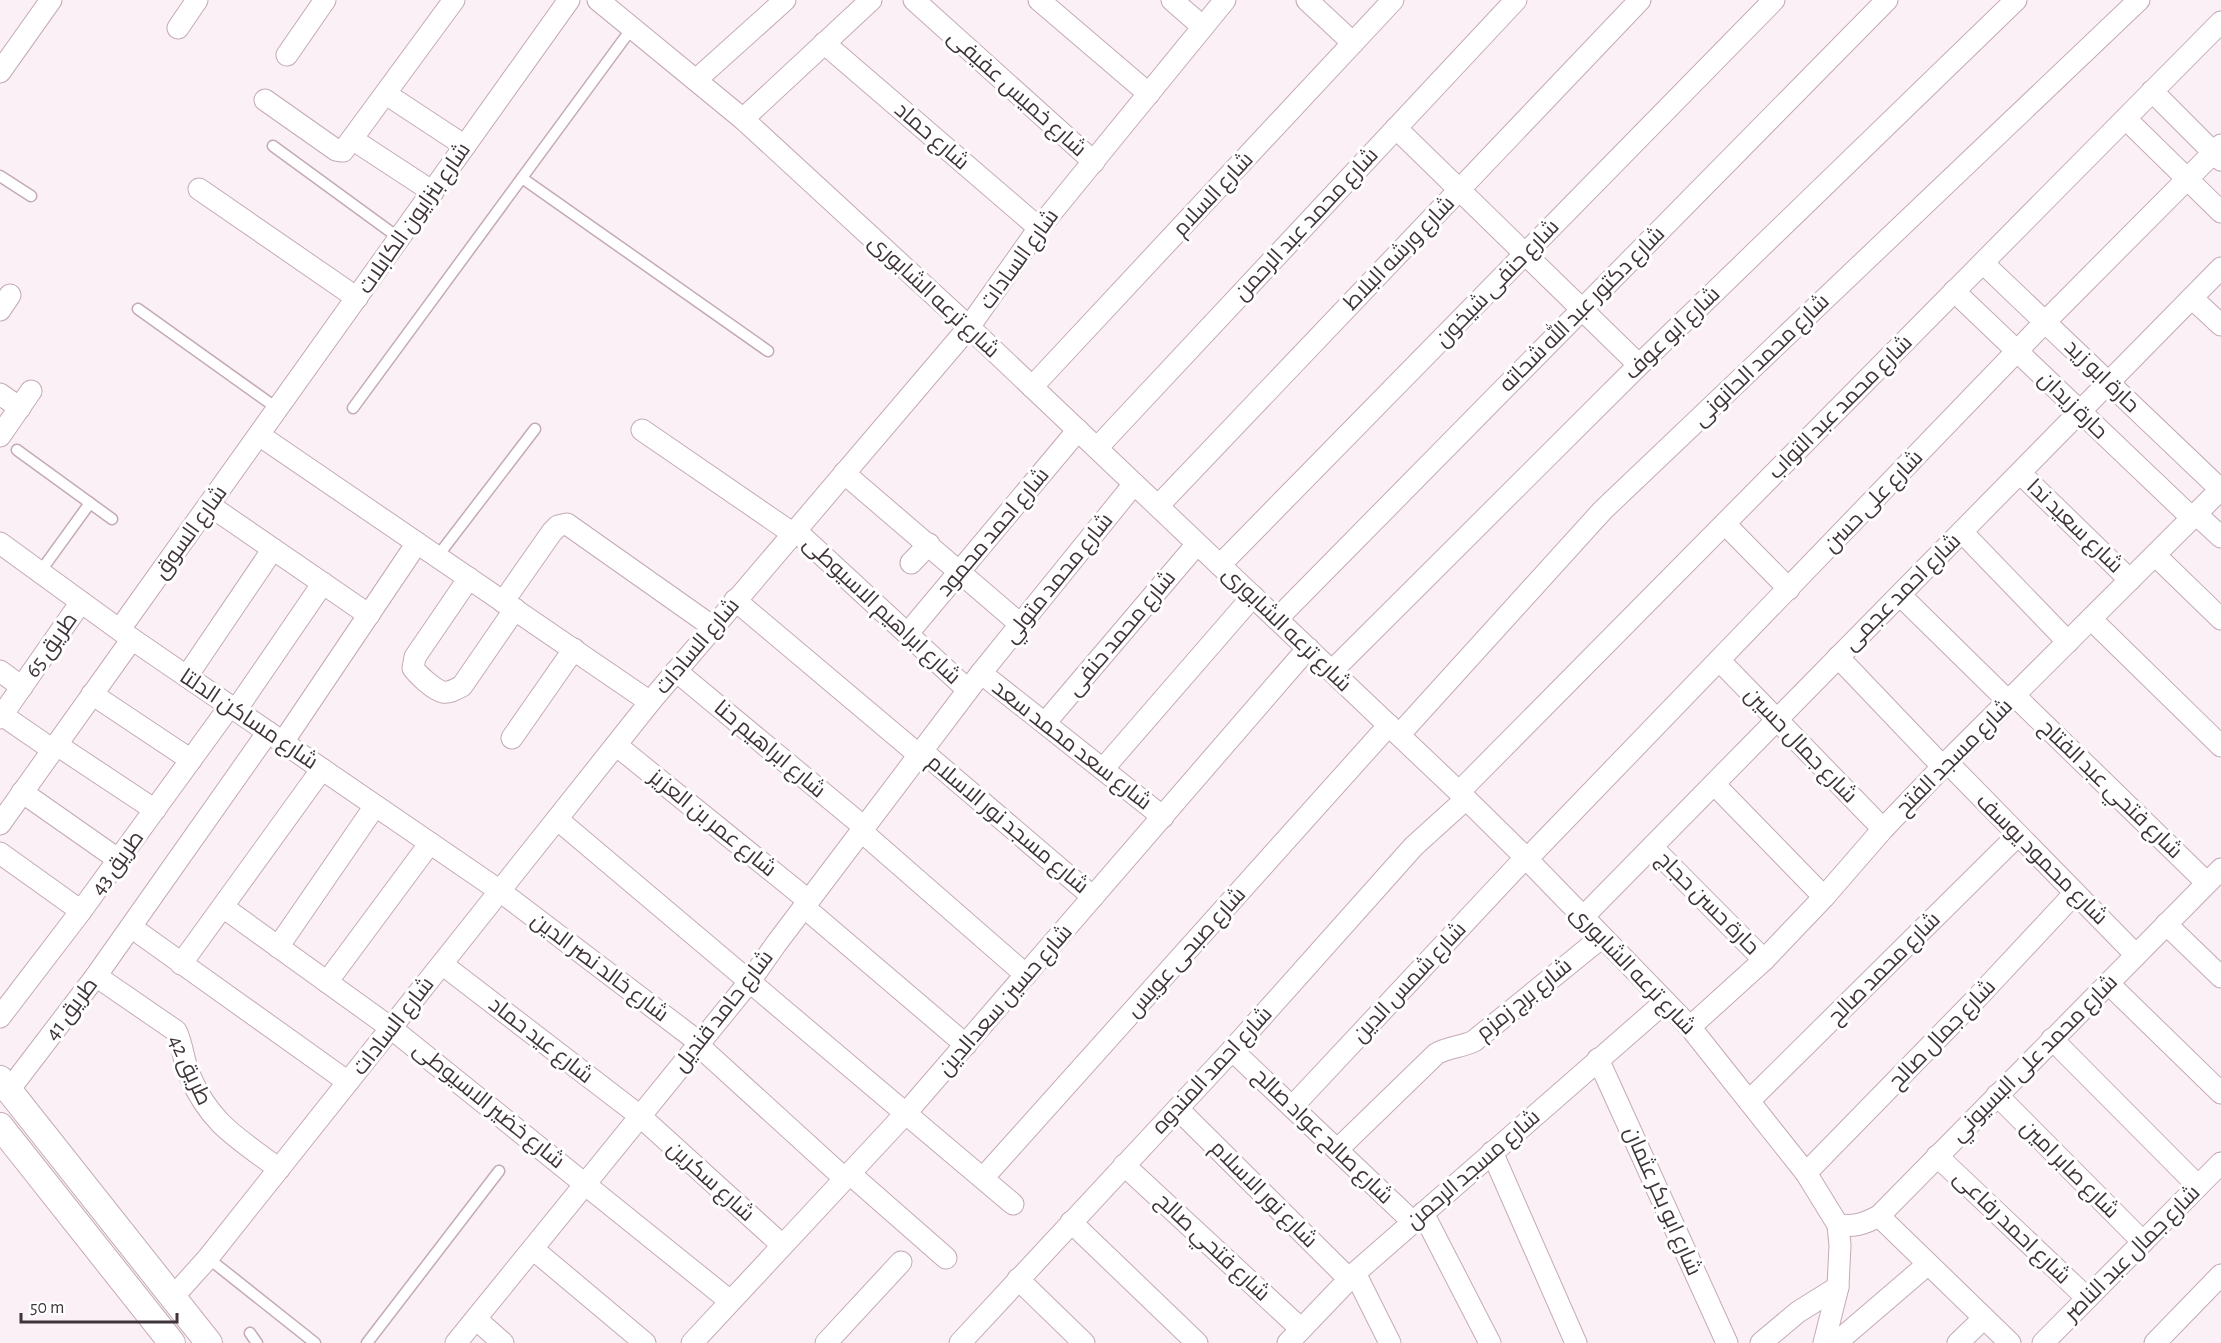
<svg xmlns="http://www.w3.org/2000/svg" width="2221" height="1343" viewBox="0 0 2221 1343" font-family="'Alegreya Sans',Cairo,sans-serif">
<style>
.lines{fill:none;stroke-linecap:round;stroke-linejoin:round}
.service-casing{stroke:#c4aab7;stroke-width:13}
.minor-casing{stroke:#c4aab7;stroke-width:23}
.tertiary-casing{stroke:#c4aab7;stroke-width:28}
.service{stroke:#fff;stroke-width:10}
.minor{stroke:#fff;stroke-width:21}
.tertiary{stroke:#fff;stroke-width:26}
.labels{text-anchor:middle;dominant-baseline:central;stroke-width:6;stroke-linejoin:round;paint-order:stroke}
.street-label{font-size:22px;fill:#3f343a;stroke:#fff}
</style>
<rect width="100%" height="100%" fill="#fbf0f6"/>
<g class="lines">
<g class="service-casing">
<g id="service">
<path d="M273 146 399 238"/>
<path d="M0 176 31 196"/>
<path d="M522 178 768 351"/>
<path d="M138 309 278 409"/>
<path d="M353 408 632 28"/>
<path d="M17 450 112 519"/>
<path d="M437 557 535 429"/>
<path d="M40 572 90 503"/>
<path d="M208 1258 315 1343"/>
<path d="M250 1333 257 1343"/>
<path d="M367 1343 499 1171"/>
</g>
</g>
<g class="minor-casing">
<g id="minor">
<path d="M598 0 743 119 969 327 1459 792 1527 859 1690 1027 1806 1173 1838 1225 1840 1245 1838 1287 1824 1343"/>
<path d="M914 0 1094 162"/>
<path d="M1039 0 1149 94"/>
<path d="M1172 0 1203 27"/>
<path d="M1307 0 1353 43"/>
<path d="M178 28 197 0"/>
<path d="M824 43 1039 228"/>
<path d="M287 55 325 0"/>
<path d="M0 72 51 0"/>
<path d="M696 80 785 0"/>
<path d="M2152 91 2221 160"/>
<path d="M386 94 465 146"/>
<path d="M265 100 336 150 343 151 454 0"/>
<path d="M743 119 871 0"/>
<path d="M2126 119 2221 212"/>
<path d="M1396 128 1639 365"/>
<path d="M352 139 433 192"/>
<path d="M199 189 357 298"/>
<path d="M1983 263 2220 489"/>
<path d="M1954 291 2192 518"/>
<path d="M2192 298 2221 325"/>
<path d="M0 310 10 295"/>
<path d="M1032 387 1393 0"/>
<path d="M0 394 20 408"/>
<path d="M642 430 792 533"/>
<path d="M259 435 650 702"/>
<path d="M0 436 31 391"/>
<path d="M1097 448 1516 0"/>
<path d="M844 473 1020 624"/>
<path d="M2020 473 2130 580"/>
<path d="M209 505 369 615"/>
<path d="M1158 506 1640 0"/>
<path d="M2196 514 2221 537"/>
<path d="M1725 524 1789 589"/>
<path d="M795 530 968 690"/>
<path d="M1962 532 2068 642"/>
<path d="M0 543 132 639 500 891 700 1043"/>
<path d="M2155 555 2221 619"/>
<path d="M911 563 929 544"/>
<path d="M1220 565 1774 0"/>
<path d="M469 578 415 657 413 668C418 675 434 690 443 692 450 693 456 689 462 686L515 609"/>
<path d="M1900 595 2008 701"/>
<path d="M735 600 919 755"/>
<path d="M503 602 552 532 558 526 567 524 713 627"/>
<path d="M1277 619 1887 0"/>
<path d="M2091 619 2221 746"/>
<path d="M120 629 569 0"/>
<path d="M908 633 1078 430"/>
<path d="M1838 657 1943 767"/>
<path d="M1719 660 1883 829"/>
<path d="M0 671 22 687"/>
<path d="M676 671 864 827"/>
<path d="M1332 671 1639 365 2016 0"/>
<path d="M981 673 1163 817"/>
<path d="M187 676 273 549"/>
<path d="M92 694 191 760"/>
<path d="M2014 695 2207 883"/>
<path d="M236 710 323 583"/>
<path d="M2 715 53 750"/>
<path d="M0 718 81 602"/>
<path d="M1045 723 1197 544"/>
<path d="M1399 735 1603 510 2139 0"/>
<path d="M512 738 574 649"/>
<path d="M283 742 417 543"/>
<path d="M57 745 155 810"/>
<path d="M616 745 809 901"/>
<path d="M922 751 1093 897"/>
<path d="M1947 762 2136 955"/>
<path d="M1103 769 1253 596"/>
<path d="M1714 784 1824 897"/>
<path d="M22 792 119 860"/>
<path d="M1459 792 2221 22"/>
<path d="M557 819 1013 1204"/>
<path d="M0 824 132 639"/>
<path d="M861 831 1026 975"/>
<path d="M1652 847 1764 960"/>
<path d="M0 853 81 911"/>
<path d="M1527 859 2045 322 2221 145"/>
<path d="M223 907 391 1028 730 1301"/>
<path d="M804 907 966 1045"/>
<path d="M1583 917 2221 268"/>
<path d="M2166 924 2221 977"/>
<path d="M131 927 348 1082"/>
<path d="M278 947 375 806"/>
<path d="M181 964 322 769"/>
<path d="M442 964 640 1116 782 1245"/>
<path d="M96 976 176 1031C183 1045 183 1061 190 1076 210 1124 239 1139 279 1169"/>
<path d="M327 982 430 843"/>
<path d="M2108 983 2221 1093"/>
<path d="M0 1017 81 911 230 706"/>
<path d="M1690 1027 1764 960 1824 897 1883 829 1947 762 2221 489"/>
<path d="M2052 1039 2198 1186"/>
<path d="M698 1045 844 1178"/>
<path d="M1232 1050 1413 1222"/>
<path d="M1598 1059 1727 1343"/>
<path d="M9 1090 96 976 268 732"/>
<path d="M1997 1095 2143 1242"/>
<path d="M1749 1101 2018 835"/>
<path d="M1292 1107 1525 858"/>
<path d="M1178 1109 1349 1279"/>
<path d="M1337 1150 1436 1054C1448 1047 1462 1047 1474 1041L1602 937"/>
<path d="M1492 1152 1576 1343"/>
<path d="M1937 1156 2087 1298"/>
<path d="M1124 1165 1301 1329"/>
<path d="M849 1173 946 1258"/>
<path d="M1806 1173 1976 999 2075 893"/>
<path d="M983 1178 1389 725"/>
<path d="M1423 1213 1490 1343"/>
<path d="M1879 1216 2010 1343"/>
<path d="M1071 1222 1197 1343"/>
<path d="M1838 1225C1854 1227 1864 1224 1879 1216L2221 869"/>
<path d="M533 1249 645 1343"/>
<path d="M1355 1273 1390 1343"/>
<path d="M1018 1279 1084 1343"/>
<path d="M173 1297 208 1258 650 702 969 327 1039 228 1225 0"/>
<path d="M476 1319 503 1343"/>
<path d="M456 1343 750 981 776 944 981 673 1134 484"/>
<path d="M692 1343 906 1113 1308 648"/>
<path d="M826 1343 901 1262"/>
<path d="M960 1343 1232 1050 1414 846 1466 799"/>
<path d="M1288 1343 1355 1273 1665 1002"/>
<path d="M1761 1343 1798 1312 1838 1287"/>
<path d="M1836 1343 1928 1264"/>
<path d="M1958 1343 1984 1318"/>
<path d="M2043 1343 2221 1163"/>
<path d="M2155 1343 2221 1275"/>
</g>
</g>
<g class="tertiary-casing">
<g id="tertiary">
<path d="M0 1079 209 1343"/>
<path d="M0 1126 172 1343"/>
</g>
</g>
<use href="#service" class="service"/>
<use href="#minor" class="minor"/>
<use href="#tertiary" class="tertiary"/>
</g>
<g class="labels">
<g class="street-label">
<text transform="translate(1017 93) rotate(42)">شارع خميس عفيفى</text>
<text transform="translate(932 136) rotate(41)">شارع حماد</text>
<text transform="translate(1213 194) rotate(-47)">شارع السلام</text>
<text transform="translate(414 218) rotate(-55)">شارع بنزايون الكابلات</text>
<text transform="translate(1306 224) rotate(-47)">شارع محمد عبد الرحمن</text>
<text transform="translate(1399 253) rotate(-46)">شارع ورشه البلاط</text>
<text transform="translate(1019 259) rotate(-54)">شارع السادات</text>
<text transform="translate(1497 283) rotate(-46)">شارع حنفى شيخون</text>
<text transform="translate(934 296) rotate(43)">شارع ترعه الشابورى</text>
<text transform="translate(1582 309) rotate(-45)">شارع دكتور عبد الله شحاته</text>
<text transform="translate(1672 333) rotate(-44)">شارع ابو عوف</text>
<text transform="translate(1761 360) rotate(-44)">شارع محمد الحانونى</text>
<text transform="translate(2102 376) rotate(44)">حارة ابو زيد</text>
<text transform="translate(2073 405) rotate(44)">حارة زيدان</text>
<text transform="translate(1840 407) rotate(-45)">شارع محمد عبد التواب</text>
<text transform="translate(1873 501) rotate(-46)">شارع على حسن</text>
<text transform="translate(2075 526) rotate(44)">شارع سعيد ندا</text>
<text transform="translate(190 532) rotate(-54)">شارع السوق</text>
<text transform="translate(993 532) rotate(-50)">شارع احمد محمود</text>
<text transform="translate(1058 578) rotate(-51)">شارع محمد متولي</text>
<text transform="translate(1902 592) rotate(-45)">شارع احمد عجمى</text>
<text transform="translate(882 610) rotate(43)">شارع ابراهيم الاسيوطى</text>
<text transform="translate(1287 629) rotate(44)">شارع ترعه الشابورى</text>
<text transform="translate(1121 633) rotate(-50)">شارع محمد حنفى</text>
<text transform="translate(51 645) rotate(-55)">طريق 65</text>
<text transform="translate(697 646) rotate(-50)">شارع السادات</text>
<text transform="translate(249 719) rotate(34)">شارع مساكن الدلتا</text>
<text transform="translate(1072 745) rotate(38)">شارع سعد محمد سعد</text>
<text transform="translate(1801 745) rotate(46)">شارع جمال حسين</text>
<text transform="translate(770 749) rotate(40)">شارع ابراهيم حنا</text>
<text transform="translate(1954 757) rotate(-45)">شارع مسجد الفتح</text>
<text transform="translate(2111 789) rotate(44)">شارع فتحي عبد الفتاح</text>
<text transform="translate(713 823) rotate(39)">شارع عمر بن العزيز</text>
<text transform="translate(1008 824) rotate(40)">شارع مسجد نور الاسلام</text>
<text transform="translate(2042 859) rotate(45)">شارع محمود يوسف</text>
<text transform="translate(117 863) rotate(-54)">طريق 43</text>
<text transform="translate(1708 903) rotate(45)">حارة حسن حجاج</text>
<text transform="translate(1186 952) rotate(-48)">شارع صبحى عويس</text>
<text transform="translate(600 967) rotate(37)">شارع خالد نصر الدين</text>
<text transform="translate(1884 968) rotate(-45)">شارع محمد صالح</text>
<text transform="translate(1633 970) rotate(46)">شارع ترعه الشابورى</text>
<text transform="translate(1409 982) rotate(-47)">شارع شمس الدين</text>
<text transform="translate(1524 999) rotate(-39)">شارع برج زمزم</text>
<text transform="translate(1005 1000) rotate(-49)">شارع حسين سعدالدين</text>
<text transform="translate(71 1009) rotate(-53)">طريق 41</text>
<text transform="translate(723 1011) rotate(-52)">شارع حامد قنديل</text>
<text transform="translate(393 1026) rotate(-52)">شارع السادات</text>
<text transform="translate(1942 1034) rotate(-46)">شارع جمال صالح</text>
<text transform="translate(541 1040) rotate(38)">شارع عيد حماد</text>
<text transform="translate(2034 1058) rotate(-45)">شارع محمد على البسيوني</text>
<text transform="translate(190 1070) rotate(65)">طريق 42</text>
<text transform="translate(1212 1070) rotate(-47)">شارع احمد المندوه</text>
<text transform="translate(489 1105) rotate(39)">شارع خضير الاسيوطى</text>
<text transform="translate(1323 1136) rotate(44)">شارع صالح عواد صالح</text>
<text transform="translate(1473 1169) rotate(-41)">شارع مسجد الرحمن</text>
<text transform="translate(2070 1169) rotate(45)">شارع صابر امين</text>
<text transform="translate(711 1181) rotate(42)">شارع سكرين</text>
<text transform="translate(1264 1194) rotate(45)">شارع نور الاسلام</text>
<text transform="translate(1663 1201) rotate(66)">شارع ابو بكر عثمان</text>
<text transform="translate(2012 1227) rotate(44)">شارع احمد رفاعى</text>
<text transform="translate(1213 1247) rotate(43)">شارع فتحي صالح</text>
<text transform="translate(2132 1253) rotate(-45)">شارع جمال عبد الناصر</text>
</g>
</g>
<path d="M21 1313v9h156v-9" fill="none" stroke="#3f343a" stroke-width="3"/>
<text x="30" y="1313" font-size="18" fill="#3f343a" stroke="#ffffff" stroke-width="4.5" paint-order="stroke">50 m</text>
</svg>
